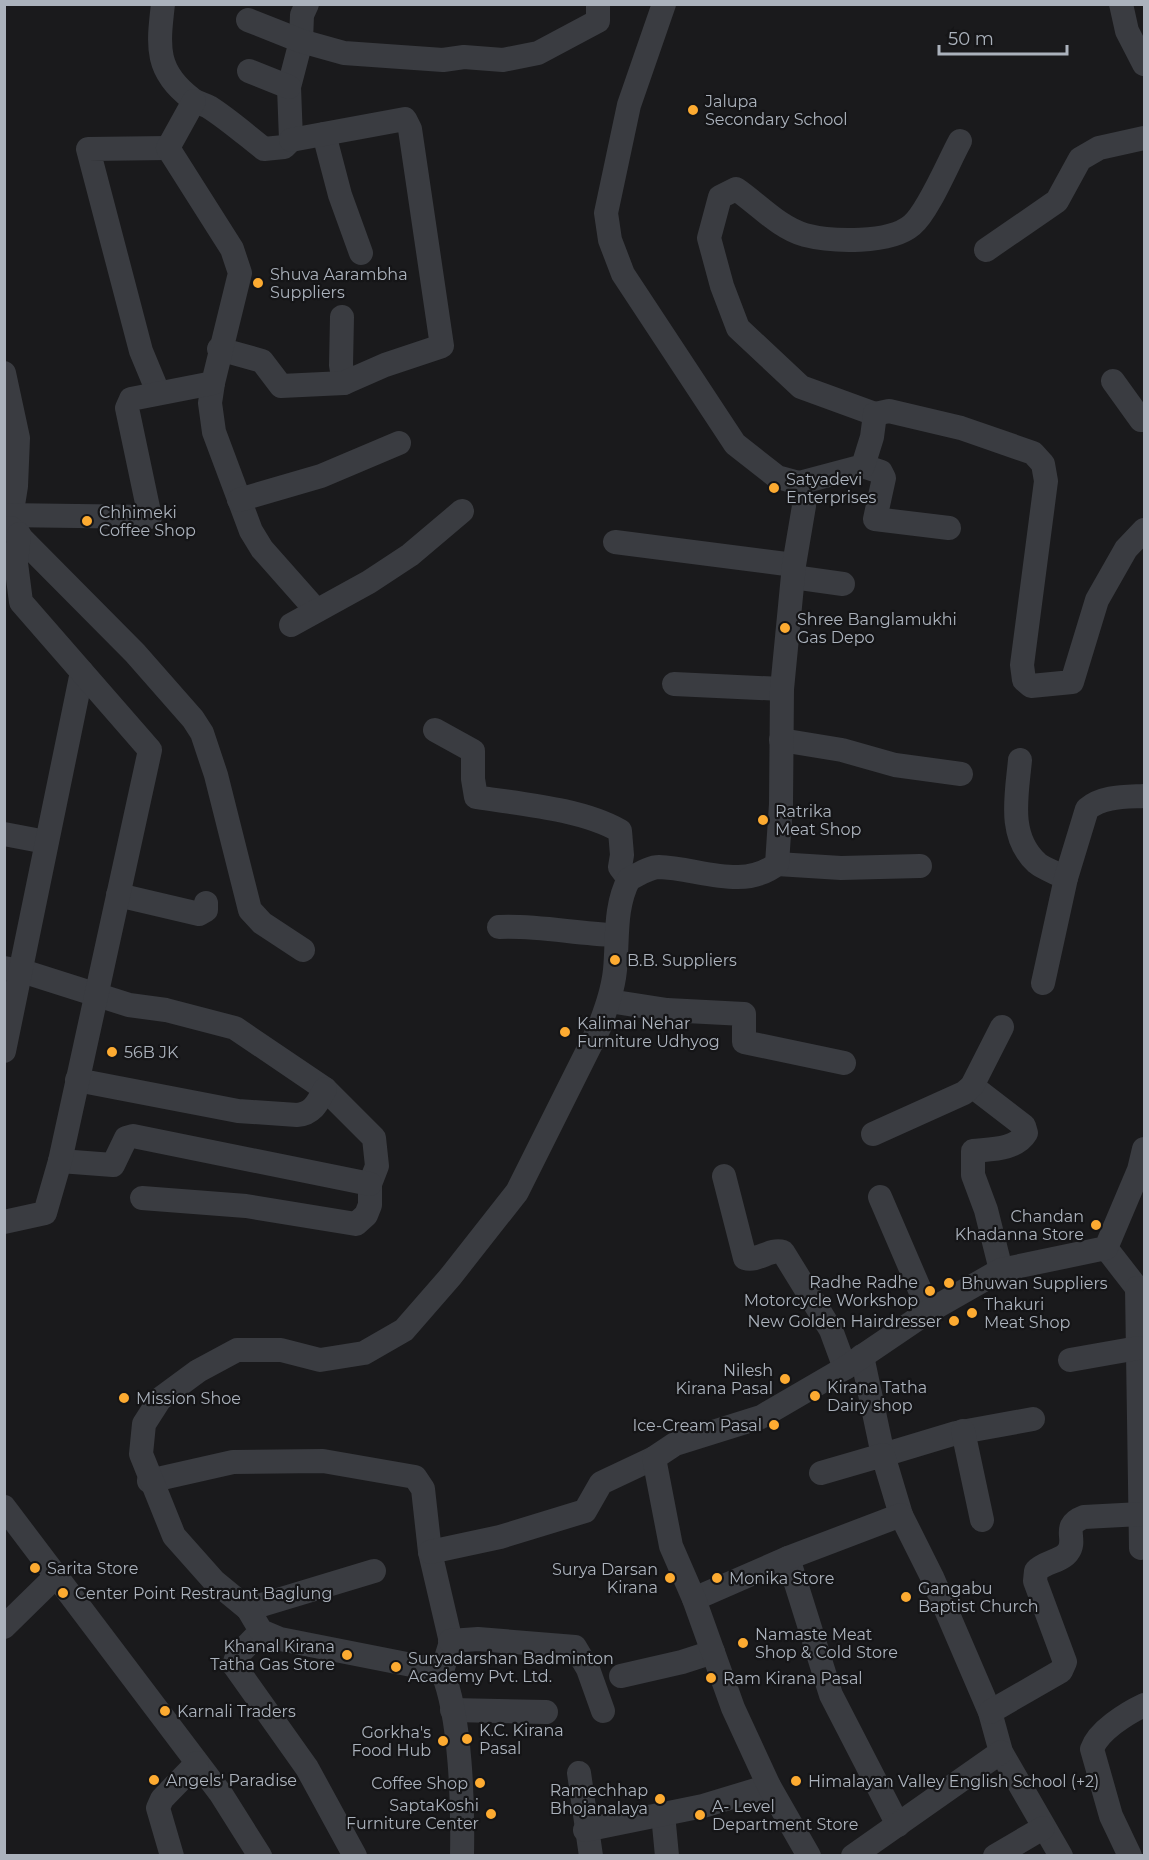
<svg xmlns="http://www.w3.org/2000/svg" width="1149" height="1860" viewBox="0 0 1149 1860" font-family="Montserrat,sans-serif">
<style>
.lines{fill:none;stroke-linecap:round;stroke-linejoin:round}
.minor{stroke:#3a3c41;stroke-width:24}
.poi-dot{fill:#fdab31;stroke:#151517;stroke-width:2}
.labels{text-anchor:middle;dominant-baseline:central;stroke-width:4.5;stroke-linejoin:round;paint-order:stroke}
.poi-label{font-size:16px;fill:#abb2bc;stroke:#151517;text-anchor:start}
</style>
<rect width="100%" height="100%" fill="#1a1a1c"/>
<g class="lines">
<g class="minor">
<path d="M163 4C158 47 155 71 192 99 197 103 204 104 209 107 228 119 246 135 264 149L284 147 291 140 289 87 301 41 302 15 307 4"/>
<path d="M1121 4 1127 31 1144 64"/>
<path d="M248 20 301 41 344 53 443 60 464 57 503 60 538 53 598 21V4"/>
<path d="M249 71 289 87"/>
<path d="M324 134 340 195 361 253"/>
<path d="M986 250 1057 201 1080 159 1099 148 1144 138"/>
<path d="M342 317 341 365 344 383"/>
<path d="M219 349 262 361 281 386 344 383 385 365 442 346 410 129 405 119 291 140"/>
<path d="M4 373 18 438 16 486 9 530"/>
<path d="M1113 381 1141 420H1144"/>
<path d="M213 383 210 403 214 432 251 531 262 549 316 610"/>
<path d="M158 392 141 351 88 149 168 148"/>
<path d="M875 414 801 387 738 328 722 286 709 238 720 197 736 189C757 203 779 228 805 235 832 242 890 244 912 225 928 212 949 161 960 141"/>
<path d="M863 466 881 472 884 478 875 519 949 528"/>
<path d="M799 483 863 466 872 437 875 414 889 411 961 428 1033 453 1043 464 1046 481 1022 665 1024 680 1031 686 1072 682 1097 600 1126 549 1144 530"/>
<path d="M239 500 321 476 399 443"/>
<path d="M4 515 150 517 127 408 131 399 213 383 240 273 232 249 168 148 194 101"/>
<path d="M11 528 135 653 193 719 202 733 216 775 250 910 262 923 303 950"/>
<path d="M615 542 794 565"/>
<path d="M793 577 843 584"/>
<path d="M291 625 369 582 410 555 462 511"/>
<path d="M674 684 782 689"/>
<path d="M435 730 473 751V779L476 797C521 804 582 809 620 831L622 855 620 867 629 879"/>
<path d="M781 740 842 750 895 765 961 774"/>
<path d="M1020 760C1017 794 1007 836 1037 863 1044 869 1057 873 1066 878"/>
<path d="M4 834 46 842"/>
<path d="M777 864 841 868 920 866"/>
<path d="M118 895 199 914 206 910V903"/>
<path d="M499 927C538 925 576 934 615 935"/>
<path d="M4 968 22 971 129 1005 166 1010 235 1028 325 1089 374 1138 377 1166 370 1184V1205L366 1215 356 1224 246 1206 142 1198"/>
<path d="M1043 983 1066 878 1087 809C1103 796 1124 797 1144 796"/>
<path d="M609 1001 667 1010 744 1014V1042L844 1063"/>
<path d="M4 1051 82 672"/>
<path d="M77 1080 238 1111 297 1115C313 1114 318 1102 325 1089"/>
<path d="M972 1086 1024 1126 1026 1133C1016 1150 990 1149 973 1151V1175L986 1210 1001 1270"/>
<path d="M873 1134 964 1093 972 1086 1002 1027"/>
<path d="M60 1161 113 1165 126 1138 133 1136 370 1184"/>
<path d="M724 1176 745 1258C758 1262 770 1248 783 1252L831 1330 845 1368"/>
<path d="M880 1197 929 1311"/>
<path d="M4 1222 45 1213 60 1161 150 750 21 602 16 563 19 534"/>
<path d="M1106 1248 1137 1288H1144"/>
<path d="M1137 1288 1141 1548"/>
<path d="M862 1356 883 1455 956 1433 1033 1419"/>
<path d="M1070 1360 1138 1348"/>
<path d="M963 1431 982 1520"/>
<path d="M821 1473 883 1455 901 1515"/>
<path d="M149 1481 233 1462 323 1461 415 1477 423 1489 430 1552 451 1642 442 1671"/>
<path d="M4 1507 221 1794 260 1856"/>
<path d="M430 1552 500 1537 585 1511 601 1483 654 1458"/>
<path d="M788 1558 831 1695 898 1825"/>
<path d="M694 1599 788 1558 901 1515 932 1577 990 1712 1001 1752 1061 1856"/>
<path d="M248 1609 374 1571"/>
<path d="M4 1627 57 1575"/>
<path d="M261 1631 237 1656 234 1665 307 1768 355 1856"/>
<path d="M450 1641 478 1639 575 1647 588 1669 603 1711"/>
<path d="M621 1676 682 1662 713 1652"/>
<path d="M452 1710 546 1712"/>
<path d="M990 1712 1061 1671 1065 1662 1035 1581 1036 1571C1044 1562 1062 1561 1068 1552 1078 1539 1060 1526 1084 1517L1141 1514"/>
<path d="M579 1773 591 1856"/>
<path d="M663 1814 667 1856"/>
<path d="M585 1830 703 1806 769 1786"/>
<path d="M172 1856 158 1808 162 1799 197 1763"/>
<path d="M462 1856C463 1805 461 1717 442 1671L280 1639 261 1631 248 1609 214 1581 174 1536 141 1454 144 1424 160 1399 198 1371 237 1350H281L320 1360 364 1353 404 1330 451 1276 517 1192 599 1028C606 1009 613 990 615 970 618 940 614 907 629 879 638 875 649 867 659 867 698 868 743 891 777 864L781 804 782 689 794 565 804 506 799 483 777 477 735 444 623 274 610 240 606 213 629 105 664 4"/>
<path d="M809 1856 769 1786 733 1708 694 1599 671 1546 654 1458 675 1444 761 1417 845 1368 929 1311 1001 1270 1106 1248 1139 1170 1144 1149"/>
<path d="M853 1856 1001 1752"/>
<path d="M995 1856 1043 1828"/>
<path d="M1130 1856 1111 1816 1092 1749C1098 1731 1127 1713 1144 1705"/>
</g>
</g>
<g class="poi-dot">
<circle cx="693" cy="110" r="6"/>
<circle cx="258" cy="283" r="6"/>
<circle cx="774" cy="488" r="6"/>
<circle cx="87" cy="521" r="6"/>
<circle cx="785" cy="628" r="6"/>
<circle cx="763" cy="820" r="6"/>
<circle cx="615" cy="960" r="6"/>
<circle cx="565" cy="1032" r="6"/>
<circle cx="112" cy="1052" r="6"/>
<circle cx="1096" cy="1225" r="6"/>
<circle cx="949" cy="1283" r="6"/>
<circle cx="930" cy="1291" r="6"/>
<circle cx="972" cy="1313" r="6"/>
<circle cx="954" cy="1321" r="6"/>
<circle cx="785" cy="1379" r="6"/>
<circle cx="815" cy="1396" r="6"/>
<circle cx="124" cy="1398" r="6"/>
<circle cx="774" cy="1425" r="6"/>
<circle cx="35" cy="1568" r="6"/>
<circle cx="670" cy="1578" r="6"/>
<circle cx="717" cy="1578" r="6"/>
<circle cx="63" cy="1593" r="6"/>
<circle cx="906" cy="1597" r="6"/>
<circle cx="743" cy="1643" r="6"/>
<circle cx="347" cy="1655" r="6"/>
<circle cx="396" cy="1667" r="6"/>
<circle cx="711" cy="1678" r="6"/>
<circle cx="165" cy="1711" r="6"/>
<circle cx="467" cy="1739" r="6"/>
<circle cx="443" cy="1741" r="6"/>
<circle cx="154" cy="1780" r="6"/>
<circle cx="796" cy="1781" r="6"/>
<circle cx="480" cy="1783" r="6"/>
<circle cx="660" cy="1799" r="6"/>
<circle cx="491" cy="1814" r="6"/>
<circle cx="700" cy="1815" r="6"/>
</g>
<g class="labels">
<g class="poi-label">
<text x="705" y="101">Jalupa<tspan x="705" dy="18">Secondary School</tspan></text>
<text x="270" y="274">Shuva Aarambha<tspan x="270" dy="18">Suppliers</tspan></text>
<text x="786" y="479">Satyadevi<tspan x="786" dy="18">Enterprises</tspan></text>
<text x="99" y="512">Chhimeki<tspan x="99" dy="18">Coffee Shop</tspan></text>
<text x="797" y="619">Shree Banglamukhi<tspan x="797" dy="18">Gas Depo</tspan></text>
<text x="775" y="811">Ratrika<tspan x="775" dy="18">Meat Shop</tspan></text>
<text x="627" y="960">B.B. Suppliers</text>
<text x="577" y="1023">Kalimai Nehar<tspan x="577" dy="18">Furniture Udhyog</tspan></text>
<text x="124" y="1052">56B JK</text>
<text x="1084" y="1216" text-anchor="end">Chandan<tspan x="1084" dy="18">Khadanna Store</tspan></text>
<text x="918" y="1282" text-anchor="end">Radhe Radhe<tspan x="918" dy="18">Motorcycle Workshop</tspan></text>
<text x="961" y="1283">Bhuwan Suppliers</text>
<text x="984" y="1304">Thakuri<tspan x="984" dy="18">Meat Shop</tspan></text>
<text x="942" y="1321" text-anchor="end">New Golden Hairdresser</text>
<text x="773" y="1370" text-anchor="end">Nilesh<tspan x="773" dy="18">Kirana Pasal</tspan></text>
<text x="827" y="1387">Kirana Tatha<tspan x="827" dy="18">Dairy shop</tspan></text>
<text x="136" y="1398">Mission Shoe</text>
<text x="762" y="1425" text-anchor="end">Ice-Cream Pasal</text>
<text x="47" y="1568">Sarita Store</text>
<text x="658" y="1569" text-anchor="end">Surya Darsan<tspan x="658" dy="18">Kirana</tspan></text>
<text x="729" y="1578">Monika Store</text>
<text x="918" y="1588">Gangabu<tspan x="918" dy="18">Baptist Church</tspan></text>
<text x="75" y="1593">Center Point Restraunt Baglung</text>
<text x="755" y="1634">Namaste Meat<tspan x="755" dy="18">Shop &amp; Cold Store</tspan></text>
<text x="335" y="1646" text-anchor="end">Khanal Kirana<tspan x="335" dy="18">Tatha Gas Store</tspan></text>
<text x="408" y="1658">Suryadarshan Badminton<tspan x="408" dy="18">Academy Pvt. Ltd.</tspan></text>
<text x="723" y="1678">Ram Kirana Pasal</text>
<text x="177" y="1711">Karnali Traders</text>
<text x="479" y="1730">K.C. Kirana<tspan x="479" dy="18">Pasal</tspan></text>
<text x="431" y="1732" text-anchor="end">Gorkha's<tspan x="431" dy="18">Food Hub</tspan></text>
<text x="166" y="1780">Angels' Paradise</text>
<text x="808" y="1781">Himalayan Valley English School (+2)</text>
<text x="468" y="1783" text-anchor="end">Coffee Shop</text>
<text x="648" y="1790" text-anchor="end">Ramechhap<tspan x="648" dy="18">Bhojanalaya</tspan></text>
<text x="479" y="1805" text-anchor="end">SaptaKoshi<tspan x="479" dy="18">Furniture Center</tspan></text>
<text x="712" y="1806">A- Level<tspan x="712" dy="18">Department Store</tspan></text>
</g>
</g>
<rect width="1149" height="1860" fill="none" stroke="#abb2bc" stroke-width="12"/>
<path d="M939 45v9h128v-9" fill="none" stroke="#abb2bc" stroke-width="3"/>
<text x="948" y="45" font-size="18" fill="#abb2bc" stroke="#151517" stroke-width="4.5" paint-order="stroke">50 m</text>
</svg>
